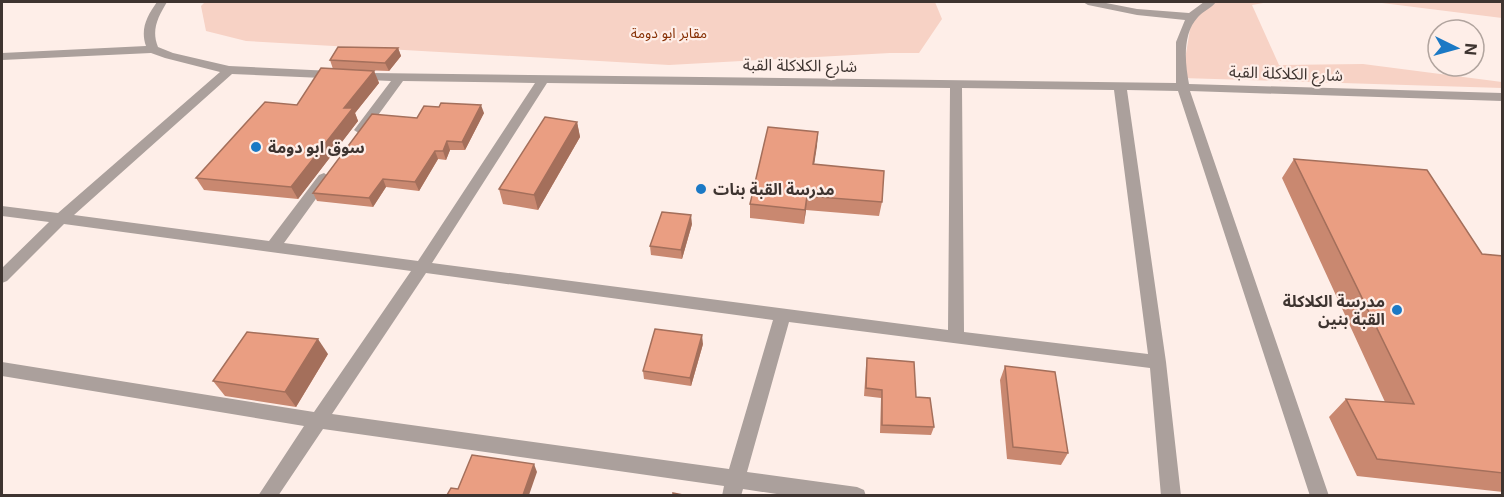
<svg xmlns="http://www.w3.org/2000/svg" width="1504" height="497" viewBox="0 0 1504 497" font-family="Inter,'Noto Sans Arabic',sans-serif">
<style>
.green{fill:#f7d2c5}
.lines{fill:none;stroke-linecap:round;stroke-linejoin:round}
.minor{fill:#aba09c;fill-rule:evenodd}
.wall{fill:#c98870}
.shaded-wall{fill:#a46f5b}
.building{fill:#ea9e82;stroke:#a46f5b;stroke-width:1.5}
.poi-dot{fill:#1b79c5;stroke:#feeee8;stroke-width:2}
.labels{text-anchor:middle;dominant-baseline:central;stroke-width:4.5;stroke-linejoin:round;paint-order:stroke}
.far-park-label{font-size:14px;fill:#862f03;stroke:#feeee8}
.street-label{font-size:16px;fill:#3e3430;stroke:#feeee8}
.poi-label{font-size:16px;font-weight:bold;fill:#3e3430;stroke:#feeee8;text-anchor:start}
</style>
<rect width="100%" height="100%" fill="#feeee8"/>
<g class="green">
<path d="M205 2H935L942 19 919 53H890L669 65 246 41 206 31 201 6Z"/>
<path d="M1211 2H1269L1252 5 1279 65 1363 64 1502 82V88L1182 78 1192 17Z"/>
<path d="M1374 2H1502V18Z"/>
</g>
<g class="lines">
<path class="minor" d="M157 2H167C158 17 151 30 158 47L173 53 229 66 373 73 1176 83V42L1185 20 1137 15 1088 5 1083 2H1101L1137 9 1189 13 1204 2H1216C1212 8 1203 11 1198 17 1182 34 1185 63 1189 84L1502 93V101L1190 91 1329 496H1310L1178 91 1127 90 1166 362 1181 496H1161L1150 368 789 322 747 472 857 487 864 490 866 496H790L743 489 741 496H722L724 486 323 429 278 496H258L304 426 2 376V362L314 412 411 271 64 224 7 281 2 283V268L49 222 2 216V206L58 213 220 72 165 58 151 53 2 60V53L146 46C140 29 147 16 157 2ZM232 74 391 81 354 130 360 134 365 133 403 81 535 83 418 261 284 243 331 178 324 173 319 175 269 241 74 215ZM547 83 950 88 948 330 432 263ZM962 88 1114 90 1148 354 964 332ZM426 273 773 320 729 469 332 414Z"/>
</g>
<g class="wall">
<path d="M398 48 401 56 389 71 333 69 330 60Z"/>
<path d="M374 71 379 83 355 113 358 121 298 199 204 190 196 178 297 105Z"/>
<path d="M439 107 484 113 465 150H450L446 160 438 159 419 191 386 187 373 207 317 201 313 193 417 118Z"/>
<path d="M577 122 580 137 538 210 503 204 499 189Z"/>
<path d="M818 132 814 164 882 202 879 216 806 210 804 224 750 218V204Z"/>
<path d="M1294 159 1482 254 1503 256V492L1357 476 1329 417 1346 399 1385 402 1282 178Z"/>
<path d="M692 224 682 259 651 255 650 246Z"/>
<path d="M703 344 691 386 644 379 643 371Z"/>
<path d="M328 354 296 407 225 396 213 381Z"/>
<path d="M867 358 916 397 934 427 931 435 880 433 881 398 864 396 866 366Z"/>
<path d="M1005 366 1068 453 1061 465 1007 459 1000 380Z"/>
</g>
<g class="shaded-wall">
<path d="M398 48 401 56 389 71 385 63Z"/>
<path d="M374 71 379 83 355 113 358 121 298 199 291 187 344 108Z"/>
<path d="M481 105 484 113 465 150 462 142Z"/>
<path d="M577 122 580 137 538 210 534 195Z"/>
<path d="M818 132 817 146 812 178 813 164Z"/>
<path d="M447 141 450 150 446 160 443 151Z"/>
<path d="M435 151 438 159 419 191 415 182Z"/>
<path d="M383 179 386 187 373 207 369 198Z"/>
<path d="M807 196 806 210 804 224 805 210Z"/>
<path d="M691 215 692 224 682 259 681 250Z"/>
<path d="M702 335 703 344 691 386 690 378Z"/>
<path d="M318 339 328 354 296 407 285 392Z"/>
<path d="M534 464 537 472 529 495H523Z"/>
</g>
<g class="building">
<path d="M338 47 398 48 385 63 330 60Z"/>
<path d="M321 68 374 71 344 108H353L291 187 196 178 265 102 297 105Z"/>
<path d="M441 103 481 105 462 142 447 141 443 151H435L415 182 383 179 369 198 313 193 372 114 417 118 424 106 439 107Z"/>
<path d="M545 117 577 122 534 195 499 189Z"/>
<path d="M768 127 818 132 813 164 884 171 882 202 807 196 805 210 750 204Z"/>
<path d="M1294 159 1427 170 1482 254 1503 256V473L1377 459 1346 399 1414 404Z"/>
<path d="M662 212 691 215 681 250 650 246Z"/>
<path d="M655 329 702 335 690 378 643 371Z"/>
<path d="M247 332 318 339 285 392 213 381Z"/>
<path d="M867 358 914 362 916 397 930 398 934 427 882 425V390L866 388Z"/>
<path d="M1005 366 1055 372 1068 453 1013 447Z"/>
<path d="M472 455 534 464 523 495H447L451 488 458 489Z"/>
<path d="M673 493 683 495H673Z"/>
</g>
<g class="poi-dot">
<circle cx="256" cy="147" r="6"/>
<circle cx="701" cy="189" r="6"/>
<circle cx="1397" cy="310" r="6"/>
</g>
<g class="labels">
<g class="far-park-label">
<text x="669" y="32">مقابر ابو دومة</text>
</g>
<g class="street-label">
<text transform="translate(800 65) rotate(1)">شارع الكلاكلة القبة</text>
<text transform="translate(1286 73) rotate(2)">شارع الكلاكلة القبة</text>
</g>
<g class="poi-label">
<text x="268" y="147">سوق ابو دومة</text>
<text x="713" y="189">مدرسة القبة بنات</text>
<text x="1385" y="301" text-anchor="end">مدرسة الكلاكلة<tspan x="1385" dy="18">القبة بنين</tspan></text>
</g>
</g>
<rect width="1504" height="497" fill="none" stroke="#3e3430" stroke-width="6"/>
<g transform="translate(1456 48) rotate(95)"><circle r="28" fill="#feeee8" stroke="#b1a49e" stroke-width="1.5"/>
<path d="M0-4.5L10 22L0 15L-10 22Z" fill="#1b79c5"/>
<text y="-9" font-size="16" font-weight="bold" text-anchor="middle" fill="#3e3430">N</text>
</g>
</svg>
